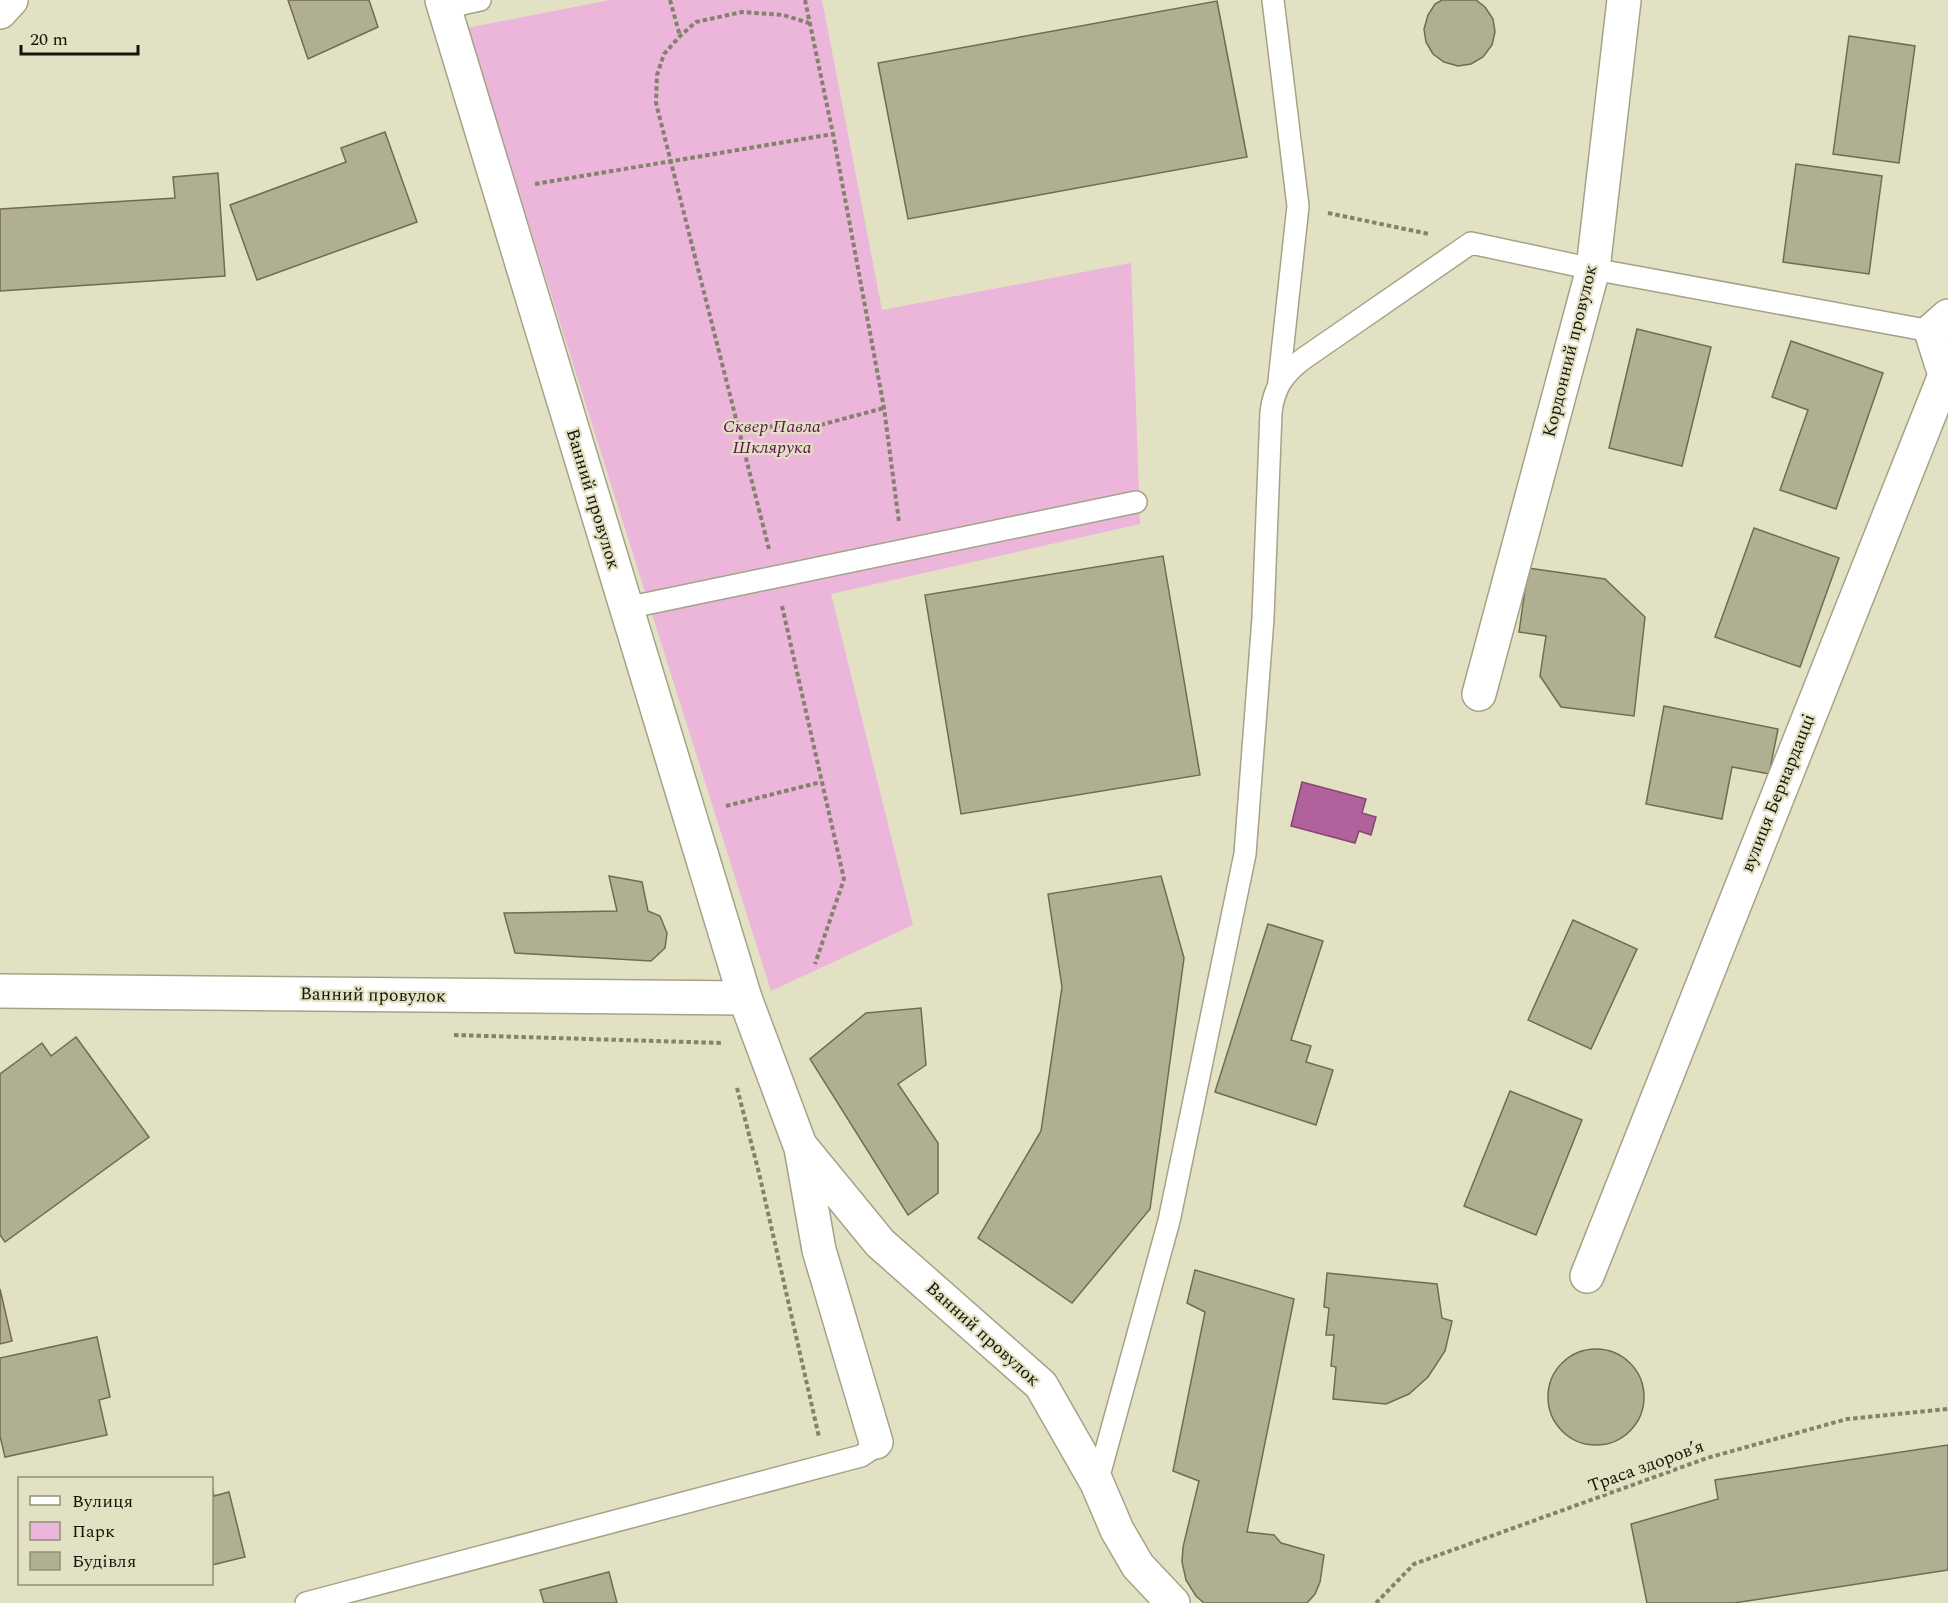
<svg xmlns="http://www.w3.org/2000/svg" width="1948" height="1603" viewBox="0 0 1948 1603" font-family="Spectral,serif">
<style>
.green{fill:#ecb5da}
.water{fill:#b1619b;stroke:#824a6f;stroke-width:1.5}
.building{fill:#b1af92;stroke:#6f6c52;stroke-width:1.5}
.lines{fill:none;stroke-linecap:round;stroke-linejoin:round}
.service-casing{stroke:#a5a387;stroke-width:24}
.minor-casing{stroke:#a5a387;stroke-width:36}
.secondary-casing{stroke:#a5a387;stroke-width:36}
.path{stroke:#84826d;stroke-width:4;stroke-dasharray:4.5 3;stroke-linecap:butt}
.service{stroke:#fff;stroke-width:21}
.minor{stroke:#fff;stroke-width:33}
.secondary{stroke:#fff;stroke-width:33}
.labels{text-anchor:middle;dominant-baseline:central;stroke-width:4.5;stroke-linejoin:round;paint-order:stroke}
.street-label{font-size:18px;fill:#151409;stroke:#e3e1c3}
.park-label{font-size:18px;font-style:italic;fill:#5e144e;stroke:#e3e1c3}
</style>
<rect width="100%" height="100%" fill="#e3e1c3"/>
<path class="green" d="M610 0H822L882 310 1131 263 1140 524 831 594 913 925 771 991 467 28Z"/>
<path class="water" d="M1302 782 1366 799 1362 813 1376 817 1371 835 1359 831 1355 843 1291 826Z"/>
<g class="building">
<path d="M288 0H369L378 27 308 59Z"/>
<path d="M1442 0H1476L1485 7 1493 19 1495 32 1492 45 1483 57 1471 64 1458 66 1444 62 1433 54 1426 42 1424 29 1428 15 1435 4Z"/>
<path d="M1217 1 1247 157 908 219 878 63Z"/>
<path d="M1849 36 1915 46 1899 163 1833 154Z"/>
<path d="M385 132 417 222 257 280 230 205 346 162 341 148Z"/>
<path d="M1796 164 1882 176 1869 274 1783 262Z"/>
<path d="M218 173 225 276 0 291V209L175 198 173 177Z"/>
<path d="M1637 329 1711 347 1682 466 1609 448Z"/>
<path d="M1791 341 1883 373 1836 509 1780 490 1808 410 1772 397Z"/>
<path d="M1754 528 1839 558 1800 667 1715 637Z"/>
<path d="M1163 556 1200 775 961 814 925 595Z"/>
<path d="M1528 568 1605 579 1645 617 1634 716 1561 707 1540 676 1546 636 1519 632Z"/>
<path d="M1664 706 1778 729 1769 774 1732 767 1722 819 1646 804Z"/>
<path d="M609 876 642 882 648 911 660 916 667 933 665 948 651 961 515 953 504 913 617 911Z"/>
<path d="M1161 876 1184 958 1150 1209 1072 1303 978 1238 1041 1131 1062 987 1048 894Z"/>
<path d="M1573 920 1637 949 1591 1049 1528 1020Z"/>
<path d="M1268 924 1323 941 1291 1040 1311 1046 1306 1062 1333 1070 1316 1125 1215 1092Z"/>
<path d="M921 1008 926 1065 898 1084 938 1143V1193L908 1215 810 1059 866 1013Z"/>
<path d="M76 1037 149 1137 5 1242 0 1235V1074L42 1043 51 1056Z"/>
<path d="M1510 1091 1582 1120 1536 1235 1464 1206Z"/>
<path d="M1195 1270 1294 1299 1247 1532 1274 1535 1281 1543 1324 1555 1320 1582 1315 1594 1307 1603H1204L1196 1596 1186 1580 1182 1562 1183 1547 1199 1481 1173 1471 1205 1312 1187 1303Z"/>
<path d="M1327 1273 1437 1284 1442 1318 1452 1321 1445 1351 1428 1377 1409 1394 1386 1404 1333 1399 1336 1367 1331 1366 1334 1335H1326L1329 1308 1324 1307Z"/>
<path d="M0 1289 12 1341 0 1344Z"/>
<path d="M97 1337 110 1397 99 1400 107 1435 5 1457 0 1436V1358Z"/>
<circle cx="1596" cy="1397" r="48"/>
<path d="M1948 1445V1570L1734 1603H1647L1631 1524 1718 1499 1715 1480Z"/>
<path d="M212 1486 214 1496 229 1492 245 1557 212 1565Z"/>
<path d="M609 1572 617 1603H544L540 1590Z"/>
</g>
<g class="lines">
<g class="service-casing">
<g id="service">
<path d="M1273 0 1298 206 1279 381"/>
<path d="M444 8 480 0"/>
<path d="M626 608 1136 502"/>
<path d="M1097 1483 1169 1221 1245 854 1263 618 1271 412C1274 388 1283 374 1303 359L1471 243 1593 269 1931 331"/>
<path d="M306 1603 861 1456 870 1450 876 1442"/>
</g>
</g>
<g class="minor-casing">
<g id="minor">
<path d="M442 0 745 998 801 1148 819 1250 876 1442"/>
<path d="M1479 694 1593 269 1624 0"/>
<path d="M0 991 745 998"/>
<path d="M803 1149 880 1243 1041 1385 1097 1483 1117 1530 1138 1566 1173 1603"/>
<path d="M1587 1276 1945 375 1931 331 1948 316"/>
</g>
</g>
<g class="secondary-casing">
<path id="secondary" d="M0 12 11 0"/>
</g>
<g class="path">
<path d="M670 0 680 36"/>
<path d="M805 0 833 134 884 408 899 522"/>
<path d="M535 184 833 134"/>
<path d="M1328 213 1429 234"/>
<path d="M738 428 824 424 884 408"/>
<path d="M769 549 656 103 657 75 664 54 680 36 696 22 742 12 783 15 809 23"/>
<path d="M782 606 844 879 815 964"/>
<path d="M726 806 821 782"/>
<path d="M454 1035 722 1043"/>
<path d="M737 1088 759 1173 819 1437"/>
<path d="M1376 1603 1414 1564 1707 1458 1847 1419 1948 1409"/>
</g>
<use href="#service" class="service"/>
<use href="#minor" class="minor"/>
<use href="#secondary" class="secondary"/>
</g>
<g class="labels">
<g class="street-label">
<text transform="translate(1570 351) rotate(-76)">Кордонний провулок</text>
<text transform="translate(593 499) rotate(73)">Ванний провулок</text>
<text transform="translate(1778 793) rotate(-68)">вулиця Бернардацці</text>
<text transform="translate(373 995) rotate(1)">Ванний провулок</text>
<text transform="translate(983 1334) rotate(42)">Ванний провулок</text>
<text transform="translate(1646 1466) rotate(-20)">Траса здоров’я</text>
</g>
<g class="park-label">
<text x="772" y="426">Сквер Павла<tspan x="772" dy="21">Шклярука</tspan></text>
</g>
</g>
<rect x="18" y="1477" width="195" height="108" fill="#e3e1c3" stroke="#918f79" stroke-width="1.5"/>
<rect x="30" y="1496" width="30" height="9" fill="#ffffff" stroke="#918f79" stroke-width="1.5"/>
<text x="72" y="1507" font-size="18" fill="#151409">Вулиця</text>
<rect x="30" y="1522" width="30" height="18" fill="#ecb5da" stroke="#918f79" stroke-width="1.5"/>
<text x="72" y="1537" font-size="18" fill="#151409">Парк</text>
<rect x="30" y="1552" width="30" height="18" fill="#b1af92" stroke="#918f79" stroke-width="1.5"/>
<text x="72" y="1567" font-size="18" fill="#151409">Будівля</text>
<path d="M21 45v9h117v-9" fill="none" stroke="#151409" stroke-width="3"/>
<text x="30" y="45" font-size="18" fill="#151409" stroke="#e3e1c3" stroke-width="4.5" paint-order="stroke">20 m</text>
</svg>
